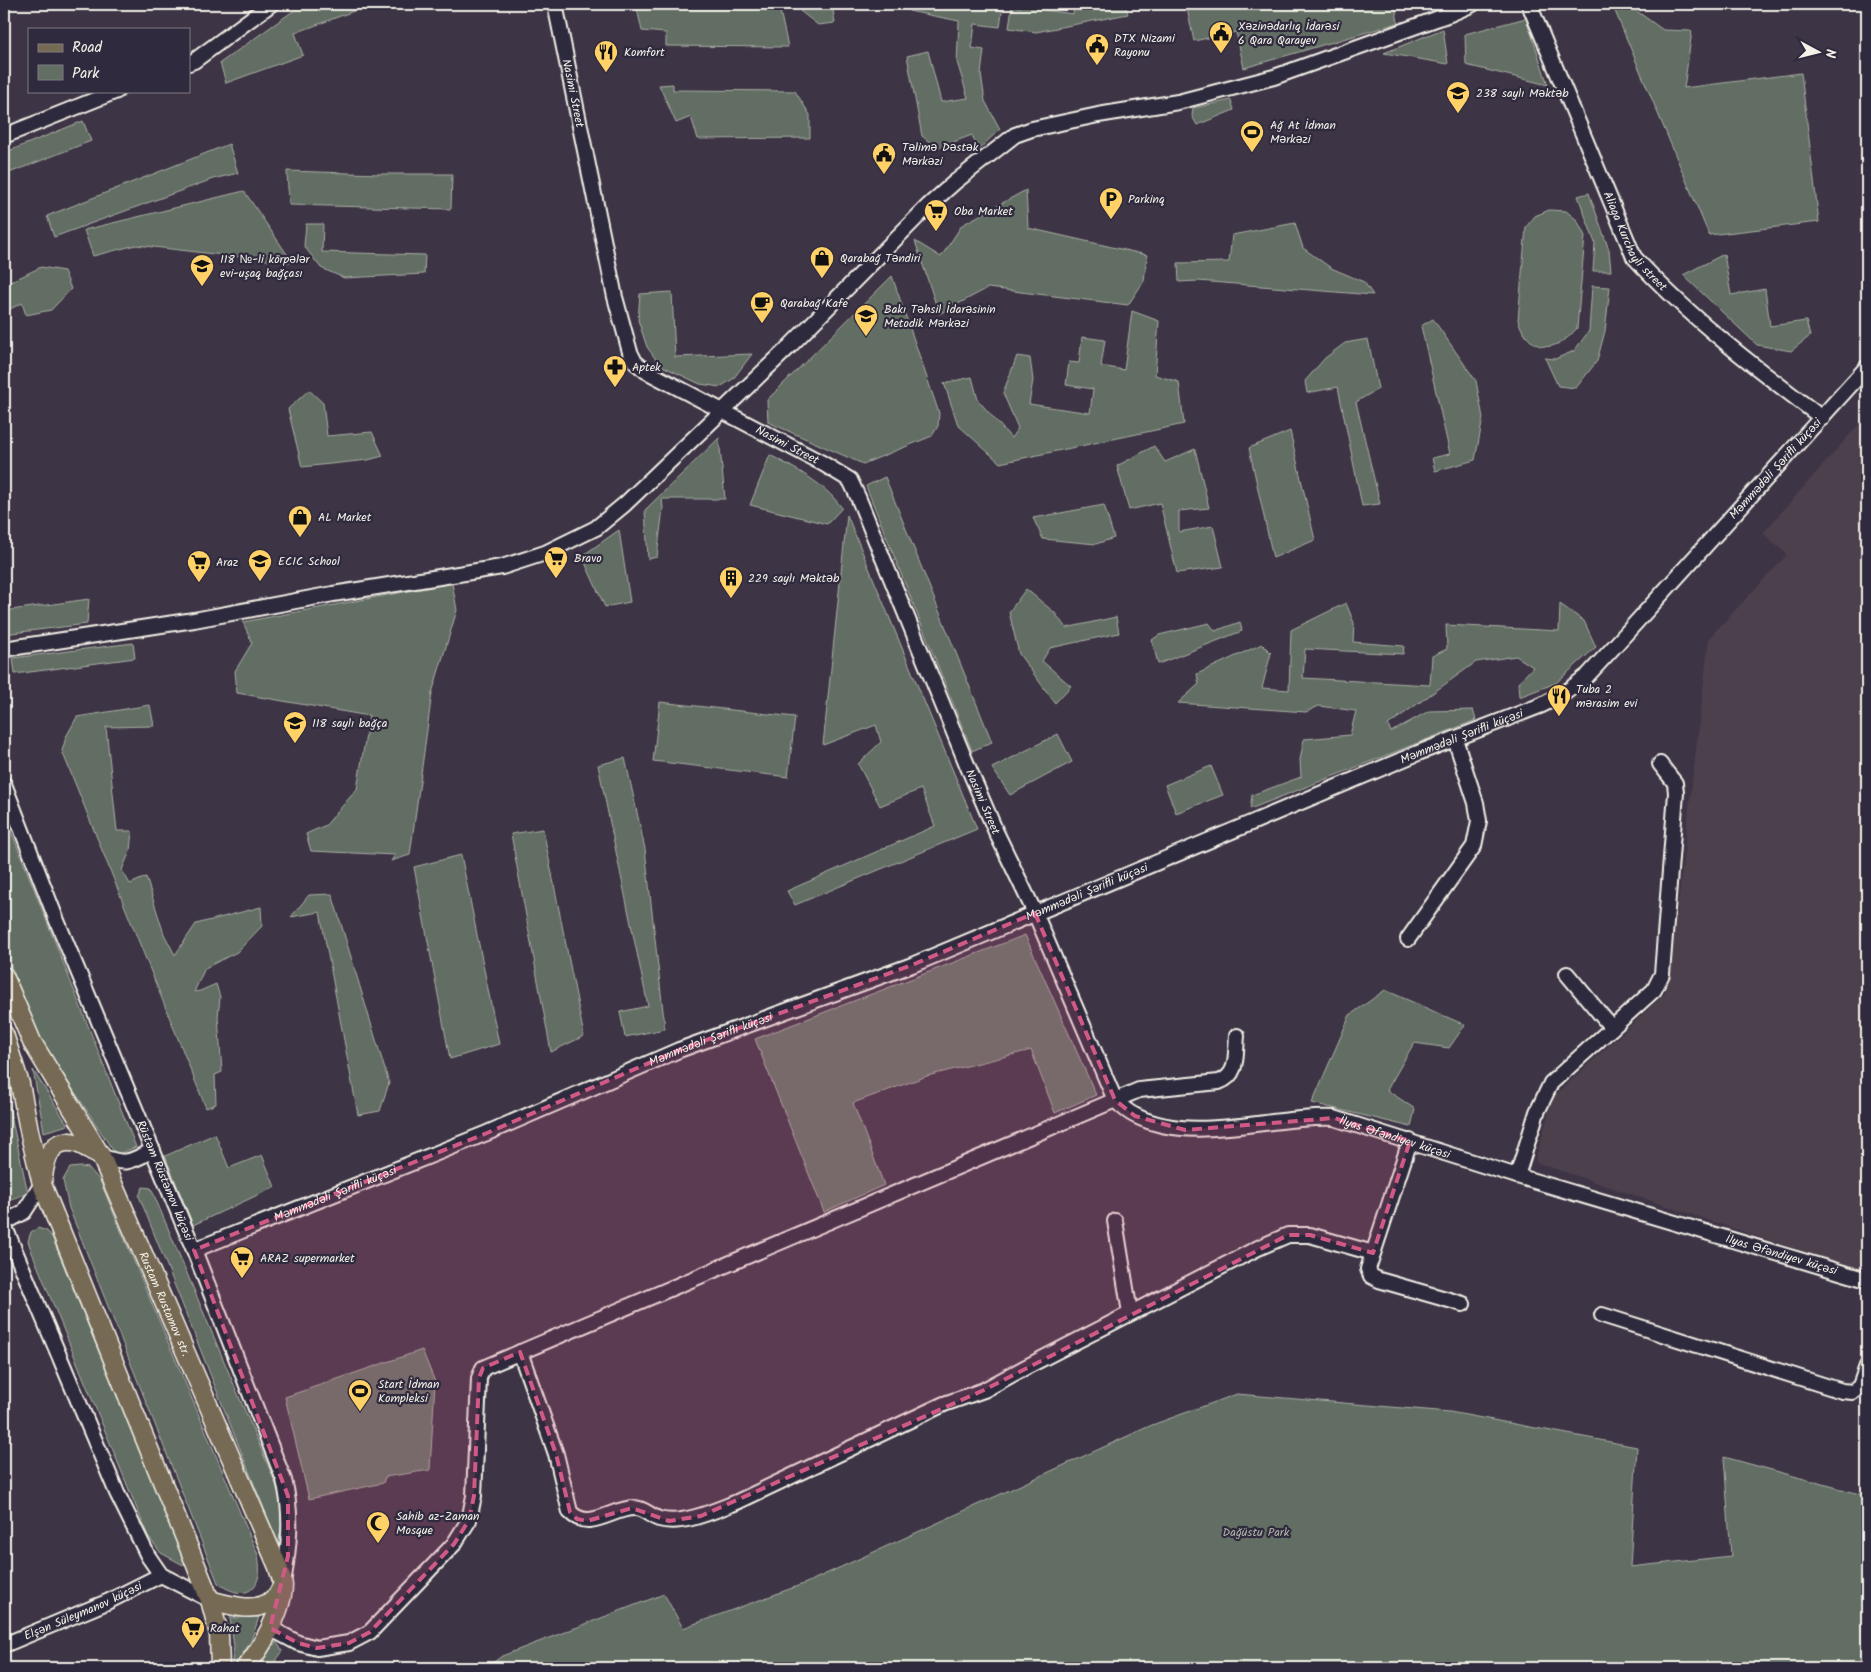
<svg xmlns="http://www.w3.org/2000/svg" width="1871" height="1672" viewBox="0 0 1871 1672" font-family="Kalam,sans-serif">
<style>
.built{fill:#4d404e}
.green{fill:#626e63;stroke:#abb0a6}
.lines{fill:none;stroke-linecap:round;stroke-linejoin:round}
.minor-casing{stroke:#f4f1e8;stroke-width:18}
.major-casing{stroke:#f4f1e8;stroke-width:21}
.minor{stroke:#2f2a3d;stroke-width:14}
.major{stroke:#766a54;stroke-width:18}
.marked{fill:#d15985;fill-opacity:0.2;stroke:#d15985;stroke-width:4;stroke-dasharray:10 6;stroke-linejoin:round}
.labels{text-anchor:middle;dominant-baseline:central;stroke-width:4.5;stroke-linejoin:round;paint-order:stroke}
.poi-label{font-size:12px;fill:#f4f1e8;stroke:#2f2a3d;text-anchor:start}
.street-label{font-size:12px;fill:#f4f1e8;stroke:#2f2a3d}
.park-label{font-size:12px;fill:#b2b6ac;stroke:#2f2a3d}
</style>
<rect width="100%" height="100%" fill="#3d3445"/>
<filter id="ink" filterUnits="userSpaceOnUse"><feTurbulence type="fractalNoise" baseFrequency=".02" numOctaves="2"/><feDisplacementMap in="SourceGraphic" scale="10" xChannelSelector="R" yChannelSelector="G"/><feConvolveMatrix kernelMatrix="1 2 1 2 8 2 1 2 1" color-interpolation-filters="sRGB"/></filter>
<g filter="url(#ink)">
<path class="built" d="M1867 415V1263L1861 1271 1535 1162 1553 1097 1664 995 1669 981 1709 638 1787 555 1763 533Z"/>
<g class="green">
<path d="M303 4H366L367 6 295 33 303 55 226 83 220 63Z"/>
<path d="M636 4H768L779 6 788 47 666 46V33L642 31Z"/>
<path d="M800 4H832L835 23 818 25 800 11Z"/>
<path d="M908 4H1003L1000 27 975 24 972 48 984 50 981 74 985 101 1000 129 978 150 972 135 937 148 922 136 907 56 928 51 941 102 968 98 957 62 959 21 909 11Z"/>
<path d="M1022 4H1045L1044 10 1073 14 1074 4H1125L1128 14 1036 32 1009 28 1012 6 1021 7Z"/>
<path d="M1186 4H1395L1398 23 1244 68 1236 32 1194 41Z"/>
<path d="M1612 4H1627L1663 30 1692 31 1684 88 1801 73 1819 222 1709 235Z"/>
<path d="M1526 18 1548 85 1466 65 1465 34Z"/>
<path d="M1443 29 1448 64 1384 53Z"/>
<path d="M673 84V90L795 91 810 115V138L698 139 691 117 676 123 659 85Z"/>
<path d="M1231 100 1234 110 1197 125 1192 116 1193 108Z"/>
<path d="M83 121 91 141 4 175V153Z"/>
<path d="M229 144 238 173 213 179 54 237 47 216Z"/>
<path d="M287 171 380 174H452L451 209 289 205Z"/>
<path d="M1026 190 1028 228 1147 255 1144 281 1128 305 988 288 939 314 915 241 941 257 962 225Z"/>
<path d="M244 191 293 263 136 245 93 256 84 230Z"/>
<path d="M1589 193 1609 250 1611 271H1593L1595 243 1578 196Z"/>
<path d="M1549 210 1566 211 1577 220 1585 236 1577 328C1556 354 1529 354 1518 320L1526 227 1535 216Z"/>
<path d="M1295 223 1303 248 1331 268 1364 282 1373 295 1198 281 1179 282 1178 263 1229 262 1232 235Z"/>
<path d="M306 224H323L322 252 425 255 424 274 344 278 321 268 304 246Z"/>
<path d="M1724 254 1731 295 1765 289 1770 326 1806 321 1810 336 1791 351 1757 345 1683 275Z"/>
<path d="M41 267 64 271 71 289 51 310 26 315 22 303 6 311 4 315V285Z"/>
<path d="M892 276 939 413 938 426 932 436 863 464 768 422 767 400Z"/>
<path d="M1592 286 1610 287 1605 331 1597 361 1576 388 1558 386 1545 358 1555 359 1574 351 1589 331Z"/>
<path d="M672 292 675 357 752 354 733 379 720 387 700 384 660 365 647 347 638 320 640 294Z"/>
<path d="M1132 311 1159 321 1155 375 1179 382 1184 424 1000 463 958 425 944 383 972 377 978 400 1011 438 1018 428 1003 393 1017 356 1030 358 1033 380 1029 404 1090 413 1093 389 1066 385 1069 362 1079 363 1082 337 1105 340 1101 366 1124 370Z"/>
<path d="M1433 319 1476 381 1483 418 1475 460 1435 471 1432 458 1450 454 1421 326Z"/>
<path d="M1368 339 1378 389 1356 402 1380 504 1362 506 1338 387 1307 393 1305 381 1325 358 1345 343Z"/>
<path d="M309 390 323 403 327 436 372 432 383 456 368 460 302 467 288 409Z"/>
<path d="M1290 431 1315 540 1273 558 1249 448Z"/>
<path d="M719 438 725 499H662L663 508 657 557 648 559 645 510Z"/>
<path d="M1154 446 1165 462 1195 449 1209 508 1179 511V532L1213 526 1223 567 1177 573 1160 503 1129 510 1117 466Z"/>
<path d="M770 455C797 470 823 482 842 508L827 524 750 505Z"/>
<path d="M885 477 992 742 972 751 866 486Z"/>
<path d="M1104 505 1114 538 1096 544 1043 539 1033 518Z"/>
<path d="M847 515 977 829 795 905 787 891 935 826 921 789 880 806 858 764 881 742 876 725 823 745Z"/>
<path d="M619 530 630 602 605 607 582 556Z"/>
<path d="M452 583 457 610 432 693 410 855 391 861 395 855 311 851 306 834 326 825 357 789 369 716 237 693 235 671 252 643 243 622Z"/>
<path d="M1026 589 1055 613 1066 628 1116 617 1119 633 1050 648 1042 661 1071 686 1055 703 1019 654 1009 612Z"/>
<path d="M89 599 87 624 4 634V611Z"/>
<path d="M1346 603 1354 623 1353 642 1404 646 1403 654 1305 649 1303 678 1430 685 1432 656 1447 649 1446 625 1559 631 1560 604 1584 621 1596 647 1556 683 1519 697 1518 683 1533 667 1516 656 1476 662 1388 725 1391 732 1429 711 1473 710 1476 720 1250 809 1252 795 1301 777 1300 760 1304 739 1350 735 1356 711 1319 706 1306 712 1178 703 1199 684 1197 674 1262 644 1271 653 1262 688 1289 690 1291 630Z"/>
<path d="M1240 622 1242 631 1158 664 1152 640 1159 635 1209 623 1215 631Z"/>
<path d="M133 643 135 658 15 674 13 658Z"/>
<path d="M660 702 795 717 788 777 653 761Z"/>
<path d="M150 705 154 726 106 727 117 831H132L130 851 122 870 130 884 146 877 164 934 175 955 196 924 261 907 262 926 237 952 205 968 194 992 200 991 216 984 220 997 218 1017 222 1072 215 1075 216 1104 206 1108 62 751 66 737 77 717Z"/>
<path d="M1058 734 1072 762 1010 795 992 768Z"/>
<path d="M625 758 645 849 665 1029 625 1037 620 1012 648 1006 598 765Z"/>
<path d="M1211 766 1223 795 1176 813 1165 785Z"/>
<path d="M4 813 136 1147 116 1155 42 1042 4 949Z"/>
<path d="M543 829 584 1036 551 1052 511 834Z"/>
<path d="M461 855 499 1044 450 1059 414 867Z"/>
<path d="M332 894 389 1083 380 1111 358 1115 320 912 291 917 309 895Z"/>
<path d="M1025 935 1096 1095 1055 1113 1031 1050 927 1076 853 1103 884 1185 824 1212 755 1039Z"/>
<path d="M1385 990 1465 1025 1449 1048 1414 1043 1387 1090 1415 1109 1411 1127 1312 1103 1350 1015Z"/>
<path d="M33 1070 68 1125 44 1132Z"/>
<path d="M4 1084 28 1193 4 1202Z"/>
<path d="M215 1134 229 1168 262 1155 275 1187 193 1225 165 1156Z"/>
<path d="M80 1167 89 1168 100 1181 258 1555C259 1561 260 1569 259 1575 254 1599 234 1595 218 1583L69 1208 63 1180 70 1168Z"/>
<path d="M143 1187 151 1188 283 1501 284 1515 278 1544 139 1196Z"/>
<path d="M38 1228 47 1231 52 1237 187 1567 161 1553 148 1536 31 1250 28 1241 31 1232Z"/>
<path d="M422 1350 435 1382 430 1470 385 1477 383 1483 309 1499 285 1397Z"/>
<path d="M1237 1394 1450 1412 1637 1447 1630 1567 1731 1556 1724 1457 1867 1496V1668H486L502 1656 664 1594 683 1628 806 1583 1152 1425Z"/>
<path d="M259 1617 251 1641 234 1668H231L234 1647 230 1618Z"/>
<path d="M276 1642 283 1651 270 1668H256Z"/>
</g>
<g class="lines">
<g class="minor-casing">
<g id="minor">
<path id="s1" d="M555 4 615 297 630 352 635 362 646 371 822 463 850 480 858 497 968 767 996 832 1035 913 1115 1100C1121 1106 1129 1113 1136 1116 1194 1145 1272 1115 1334 1118L1517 1176 1867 1280"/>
<path id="s2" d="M1529 4 1634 257C1690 318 1756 368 1822 418"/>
<path d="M189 63 194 61 271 4"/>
<path d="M4 136 117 91"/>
<path d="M4 649 194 620 333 594 502 567 545 553 596 528 625 504 787 349 928 206 955 182 1015 135 1032 129 1098 115 1178 102 1274 77 1450 14 1473 4"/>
<path id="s3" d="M4 784 55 916 194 1250 284 1480C293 1515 289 1548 283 1583"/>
<path d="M1408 939 1474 846 1479 821 1476 803 1455 739"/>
<path d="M1567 974 1612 1028"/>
<path d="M1410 1141 1368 1269 1371 1276 1379 1280 1463 1304"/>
<path d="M101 1156C126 1166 130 1162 153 1150"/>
<path d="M1517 1176 1537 1112 1551 1083 1654 990 1662 974 1676 793 1675 783 1660 764"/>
<path d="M1115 1221 1130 1313"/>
<path d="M4 1223 24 1212 42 1184"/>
<path d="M4 1225 117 1493 148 1556 161 1575 210 1600"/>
<path id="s4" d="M194 1250 487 1133 679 1050 912 965 1418 753 1542 705 1566 692 1588 675 1612 649 1867 367"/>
<path d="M1602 1315 1842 1391 1853 1392 1860 1386 1867 1366"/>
<path d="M520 1352 556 1454 570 1512C589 1532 612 1508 634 1508 644 1508 650 1516 659 1519 682 1526 716 1510 737 1502L944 1404 984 1390 1026 1367 1258 1248 1288 1235H1310L1373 1253"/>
<path d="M270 1628 298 1643 317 1648 349 1643 370 1632 454 1544 469 1520 474 1496 479 1378 483 1368 1139 1090 1219 1082C1239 1075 1235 1055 1237 1036"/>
<path id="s5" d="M4 1645 107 1602 161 1575"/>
</g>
</g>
<g class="major-casing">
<g id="major">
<path id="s6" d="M4 976 32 1042 101 1156 278 1567C279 1573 283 1580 283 1586 282 1612 261 1649 245 1668"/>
<path d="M4 1034 20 1084 30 1135 42 1184 210 1600 219 1634 220 1668"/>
<path d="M43 1178C45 1157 53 1135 79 1144 86 1147 93 1152 100 1155"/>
<path d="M210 1600C228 1605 259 1615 274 1598 277 1596 279 1592 281 1588"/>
</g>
</g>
<use href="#minor" class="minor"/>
<use href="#major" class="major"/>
</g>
</g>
<path class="marked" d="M1035 913 1115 1100 1135 1116 1185 1130 1334 1118 1410 1141 1373 1253 1310 1235H1288L984 1390 701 1516 669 1521 632 1508 587 1521 577 1519 570 1512 556 1454 520 1352 483 1368 479 1378 474 1496 469 1520 454 1544 370 1632 349 1643 317 1648 298 1643 270 1628 288 1556V1496L194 1250 487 1133 679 1050 912 965Z"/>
<defs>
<g id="civic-pin" transform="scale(1.25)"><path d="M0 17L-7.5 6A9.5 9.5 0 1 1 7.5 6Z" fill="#ffd166" stroke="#2f2a3d"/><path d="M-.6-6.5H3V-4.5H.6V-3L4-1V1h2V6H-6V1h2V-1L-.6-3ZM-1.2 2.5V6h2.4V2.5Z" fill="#111"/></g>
<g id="restaurant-pin" transform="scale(1.25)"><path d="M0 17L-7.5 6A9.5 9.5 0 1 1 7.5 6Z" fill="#ffd166" stroke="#2f2a3d"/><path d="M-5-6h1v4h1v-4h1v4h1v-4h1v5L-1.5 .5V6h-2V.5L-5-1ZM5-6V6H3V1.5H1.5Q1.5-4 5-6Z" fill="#111"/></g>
<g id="school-pin" transform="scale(1.25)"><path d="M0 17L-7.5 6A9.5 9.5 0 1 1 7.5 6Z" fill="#ffd166" stroke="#2f2a3d"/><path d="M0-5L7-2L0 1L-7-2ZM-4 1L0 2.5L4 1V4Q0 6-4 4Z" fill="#111"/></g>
<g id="stadium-pin" transform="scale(1.25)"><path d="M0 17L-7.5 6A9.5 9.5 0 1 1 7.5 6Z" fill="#ffd166" stroke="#2f2a3d"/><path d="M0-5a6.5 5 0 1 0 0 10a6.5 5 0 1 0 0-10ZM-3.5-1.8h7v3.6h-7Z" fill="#111"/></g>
<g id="parking-pin" transform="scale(1.25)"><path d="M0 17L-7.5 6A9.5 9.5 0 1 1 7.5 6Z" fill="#ffd166" stroke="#2f2a3d"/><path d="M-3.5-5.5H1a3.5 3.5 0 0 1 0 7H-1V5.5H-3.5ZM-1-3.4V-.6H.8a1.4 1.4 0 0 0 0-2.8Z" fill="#111"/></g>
<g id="supermarket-pin" transform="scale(1.25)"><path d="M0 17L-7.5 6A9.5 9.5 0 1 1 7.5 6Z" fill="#ffd166" stroke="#2f2a3d"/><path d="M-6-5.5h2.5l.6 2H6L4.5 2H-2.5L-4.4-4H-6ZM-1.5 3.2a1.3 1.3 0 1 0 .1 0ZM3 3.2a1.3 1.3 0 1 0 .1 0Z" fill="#111"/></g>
<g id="shop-pin" transform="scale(1.25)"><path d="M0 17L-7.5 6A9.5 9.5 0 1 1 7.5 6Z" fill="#ffd166" stroke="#2f2a3d"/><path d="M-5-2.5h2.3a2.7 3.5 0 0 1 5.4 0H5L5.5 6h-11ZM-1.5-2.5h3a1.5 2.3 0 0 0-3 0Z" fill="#111"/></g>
<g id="cafe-pin" transform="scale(1.25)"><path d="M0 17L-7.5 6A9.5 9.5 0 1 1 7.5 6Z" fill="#ffd166" stroke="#2f2a3d"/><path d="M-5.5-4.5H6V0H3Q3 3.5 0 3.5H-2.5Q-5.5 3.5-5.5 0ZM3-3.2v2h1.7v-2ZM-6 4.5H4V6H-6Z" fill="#111"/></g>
<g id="university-pin" transform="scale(1.25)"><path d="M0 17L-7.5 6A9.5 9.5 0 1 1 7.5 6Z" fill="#ffd166" stroke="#2f2a3d"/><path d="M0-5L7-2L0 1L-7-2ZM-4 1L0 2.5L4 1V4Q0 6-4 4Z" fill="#111"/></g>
<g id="pharmacy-pin" transform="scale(1.25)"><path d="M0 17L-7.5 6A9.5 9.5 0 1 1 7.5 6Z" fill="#ffd166" stroke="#2f2a3d"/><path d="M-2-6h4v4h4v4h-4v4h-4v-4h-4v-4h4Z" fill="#111"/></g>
<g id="building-pin" transform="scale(1.25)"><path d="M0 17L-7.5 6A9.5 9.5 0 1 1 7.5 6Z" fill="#ffd166" stroke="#2f2a3d"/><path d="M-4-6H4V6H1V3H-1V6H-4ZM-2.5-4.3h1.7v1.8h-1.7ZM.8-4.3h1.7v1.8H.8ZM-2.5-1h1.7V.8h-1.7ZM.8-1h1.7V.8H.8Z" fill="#111"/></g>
<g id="mosque-pin" transform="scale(1.25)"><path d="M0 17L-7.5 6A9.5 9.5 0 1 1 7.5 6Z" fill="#ffd166" stroke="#2f2a3d"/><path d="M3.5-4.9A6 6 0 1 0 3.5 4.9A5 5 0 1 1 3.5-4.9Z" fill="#111"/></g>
</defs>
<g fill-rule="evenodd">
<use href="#civic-pin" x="1221" y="33"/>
<use href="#civic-pin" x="1097" y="45"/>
<use href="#restaurant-pin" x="606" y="52"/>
<use href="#school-pin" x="1458" y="93"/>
<use href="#stadium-pin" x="1252" y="132"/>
<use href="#civic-pin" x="884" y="154"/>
<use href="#parking-pin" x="1111" y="199"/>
<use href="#supermarket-pin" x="936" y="211"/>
<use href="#shop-pin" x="822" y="258"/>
<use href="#school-pin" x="202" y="266"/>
<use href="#cafe-pin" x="762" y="303"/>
<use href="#university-pin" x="866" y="316"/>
<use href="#pharmacy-pin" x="615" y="367"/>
<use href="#shop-pin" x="300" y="517"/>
<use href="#supermarket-pin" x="556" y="558"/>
<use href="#school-pin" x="260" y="561"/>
<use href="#supermarket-pin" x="199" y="562"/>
<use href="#building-pin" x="731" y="578"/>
<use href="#restaurant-pin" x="1559" y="696"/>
<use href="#school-pin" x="295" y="723"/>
<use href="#supermarket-pin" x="242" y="1258"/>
<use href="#stadium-pin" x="360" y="1391"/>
<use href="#mosque-pin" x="378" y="1523"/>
<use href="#supermarket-pin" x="193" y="1628"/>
</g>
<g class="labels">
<g class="poi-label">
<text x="1238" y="26">Xəzinədarlıq İdarəsi<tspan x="1238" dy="14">6 Qara Qarayev</tspan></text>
<text x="1114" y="38">DTX Nizami<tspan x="1114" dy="14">Rayonu</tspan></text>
<text x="624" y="52">Komfort</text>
<text x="1476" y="93">238 saylı Məktəb</text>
<text x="1270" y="125">Ağ At İdman<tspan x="1270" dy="14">Mərkəzi</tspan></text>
<text x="902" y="147">Təlimə Dəstək<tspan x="902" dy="14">Mərkəzi</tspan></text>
<text x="1128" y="199">Parkinq</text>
<text x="954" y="211">Oba Market</text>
<text x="840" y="258">Qarabağ Təndiri</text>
<text x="220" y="259">118 №-li körpələr<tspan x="220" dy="14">evi-uşaq bağçası</tspan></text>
<text x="780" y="303">Qarabağ Kafe</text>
<text x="884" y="309">Bakı Təhsil İdarəsinin<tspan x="884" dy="14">Metodik Mərkəzi</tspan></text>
<text x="632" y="367">Aptek</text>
<text x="318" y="517">AL Market</text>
<text x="574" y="558">Bravo</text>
<text x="278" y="561">ECIC School</text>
<text x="216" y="562">Araz</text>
<text x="748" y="578">229 saylı Məktəb</text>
<text x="1576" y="689">Tuba 2<tspan x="1576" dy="14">mərasim evi</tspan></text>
<text x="312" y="723">118 saylı bağça</text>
<text x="260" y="1258">ARAZ supermarket</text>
<text x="378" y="1384">Start İdman<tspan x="378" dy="14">Kompleksi</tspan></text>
<text x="396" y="1516">Sahib az-Zaman<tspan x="396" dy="14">Mosque</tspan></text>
<text x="210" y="1628">Rahat</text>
</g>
<g class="street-label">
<text stroke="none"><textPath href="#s1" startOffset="91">Nasimi Street</textPath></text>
<text stroke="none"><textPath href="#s2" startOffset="261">Aliaga Kurchayli street</textPath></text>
<text stroke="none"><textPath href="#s1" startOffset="541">Nasimi Street</textPath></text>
<text stroke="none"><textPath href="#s4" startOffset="1788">Məmmədəli Şərifli küçəsi</textPath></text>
<text stroke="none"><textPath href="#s4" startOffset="1368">Məmmədəli Şərifli küçəsi</textPath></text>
<text stroke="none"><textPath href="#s1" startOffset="961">Nasimi Street</textPath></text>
<text stroke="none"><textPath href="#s4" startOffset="962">Məmmədəli Şərifli küçəsi</textPath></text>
<text stroke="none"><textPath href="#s4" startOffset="558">Məmmədəli Şərifli küçəsi</textPath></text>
<text stroke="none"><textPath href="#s1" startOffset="1578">İlyas Əfəndiyev küçəsi</textPath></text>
<text stroke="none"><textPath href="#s3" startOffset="428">Rüstəm Rüstəmov küçəsi</textPath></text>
<text stroke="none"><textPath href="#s4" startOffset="152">Məmmədəli Şərifli küçəsi</textPath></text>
<text stroke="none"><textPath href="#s1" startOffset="1982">İlyas Əfəndiyev küçəsi</textPath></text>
<text stroke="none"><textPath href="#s6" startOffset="366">Rustam Rustamov str.</textPath></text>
<text stroke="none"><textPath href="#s5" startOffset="86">Elşən Süleymanov küçəsi</textPath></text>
</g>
<g class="park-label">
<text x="1256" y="1532">Dağüstu Park</text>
</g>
</g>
<rect width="1871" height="1672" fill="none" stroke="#2f2a3d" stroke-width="20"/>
<rect x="10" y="10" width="1851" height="1652" fill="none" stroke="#f4f1e8" stroke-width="2" filter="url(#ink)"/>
<rect x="28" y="28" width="162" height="65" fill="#2f2a3d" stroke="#7e7a81"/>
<rect x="38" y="44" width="25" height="8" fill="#766a54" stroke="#7e7a81"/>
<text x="72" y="52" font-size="15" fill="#f4f1e8">Road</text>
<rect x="38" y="65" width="25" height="15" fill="#626e63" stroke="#7e7a81"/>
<text x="72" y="78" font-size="15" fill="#f4f1e8">Park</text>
<g transform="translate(1818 52) rotate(97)" stroke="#2f2a3d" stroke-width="4" paint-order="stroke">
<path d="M0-4L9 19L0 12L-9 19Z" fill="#f4f1e8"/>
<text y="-8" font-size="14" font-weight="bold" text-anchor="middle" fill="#f4f1e8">N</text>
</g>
</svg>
